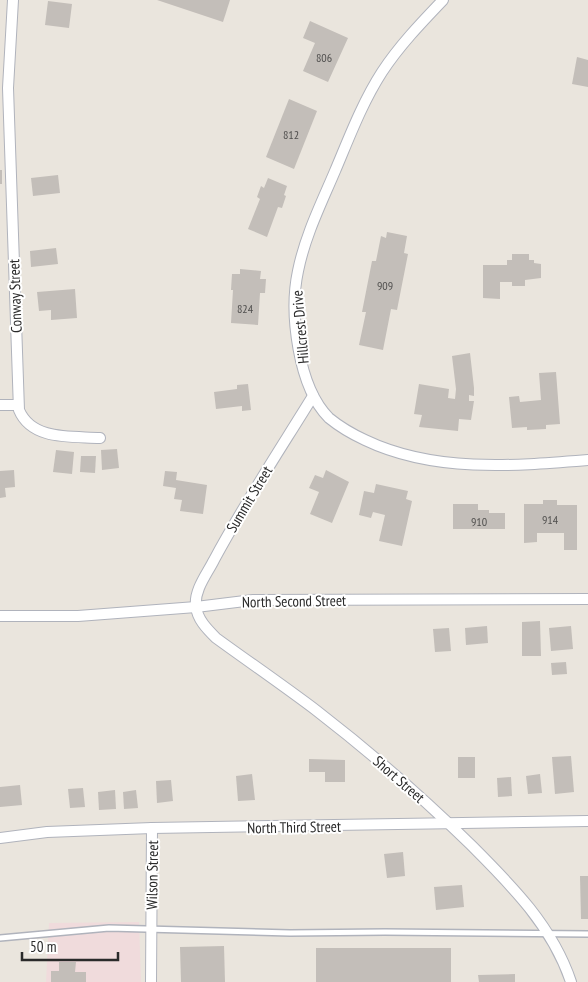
<svg xmlns="http://www.w3.org/2000/svg" width="588" height="982" viewBox="0 0 588 982" font-family="'PT Sans Narrow',sans-serif">
<style>
.medical{fill:#f0dbdc}
.building{fill:#c3beb9}
.lines{fill:none;stroke-linecap:round;stroke-linejoin:round}
.service-casing{stroke:#b0b3bc;stroke-width:8}
.minor-casing{stroke:#b0b3bc;stroke-width:12}
.service{stroke:#fff;stroke-width:5}
.minor{stroke:#fff;stroke-width:10}
.labels{text-anchor:middle;dominant-baseline:central;stroke-width:4;stroke-linejoin:round;paint-order:stroke}
.number-label{font-size:12px;fill:#504f4e}
.street-label{font-size:15px;fill:#2a2a2a;stroke:#fff}
</style>
<rect width="100%" height="100%" fill="#eae5dd"/>
<path class="medical" d="M139 922 141 982H46L49 923Z"/>
<g class="building">
<path d="M157 0H230L223 22Z"/>
<path d="M48 1 72 4 69 28 45 25Z"/>
<path d="M310 21 348 38 328 82 303 71 315 43 303 38Z"/>
<path d="M577 57 588 60V87L572 84Z"/>
<path d="M289 99 317 111 294 169 266 157Z"/>
<rect x="0" y="170" width="2" height="14"/>
<path d="M58 175 60 193 33 196 31 178Z"/>
<path d="M268 178 287 186 284 195 286 196 282 208 278 207 267 237 248 229 260 199 257 197 261 186 264 188Z"/>
<path d="M387 232 407 236 404 253 408 254 397 310 391 309 383 350 359 345 366 312H362L372 261H376L381 236 386 238Z"/>
<path d="M56 248 58 264 31 267 30 251Z"/>
<path d="M512 254H529V260H534V263L541 264V278L525 280V286H512V282H500V299L483 298V265H507V260H512Z"/>
<path d="M240 269 261 271 260 279H266L265 293H260L258 325 231 323 233 290H231L232 274H240Z"/>
<path d="M75 289 77 318 51 320V310L39 311 37 292Z"/>
<path d="M470 353 474 388V396L469 395V401H474L471 420 459 419 458 431 419 427 422 415 414 414 419 384 449 389 448 398 455 399 456 389 452 356Z"/>
<path d="M556 372 560 424 546 425V429L527 430V427L512 428 509 397 519 396 520 402 541 400 539 373Z"/>
<path d="M248 384 251 410 242 411V406L216 409 214 392 237 389V385Z"/>
<path d="M117 449 119 468 102 470 101 450Z"/>
<path d="M56 450 74 452 72 474 53 472Z"/>
<path d="M81 456H96L95 473 80 472Z"/>
<path d="M14 470 15 487 5 488 6 497 0 498V471Z"/>
<path d="M326 470 349 482 332 523 310 514 319 492 309 488 315 475 323 478Z"/>
<path d="M165 471 177 472 176 480 207 485 203 514 180 511 182 500 174 499 176 488 163 486Z"/>
<path d="M376 484 408 491 406 499 412 501 402 546 379 541 385 515 373 512 371 518 359 515 364 491 374 493Z"/>
<path d="M543 500H557V505H577V550H564V533H537V542L524 543V504H543Z"/>
<path d="M453 504H478V510H489V513H505V529H453Z"/>
<path d="M540 621 541 656H522V622Z"/>
<path d="M487 626 488 643 466 645 465 628Z"/>
<path d="M571 626 573 649 551 651 549 628Z"/>
<path d="M449 628 451 651 435 652 433 629Z"/>
<path d="M566 662 567 674 552 675 551 663Z"/>
<path d="M571 756 574 792 555 794 552 757Z"/>
<rect x="458" y="757" width="17" height="21"/>
<path d="M309 759 345 760V782H325V772H309Z"/>
<path d="M252 774 255 800 238 801 236 776Z"/>
<path d="M540 774 542 793 528 794 526 776Z"/>
<path d="M511 777 512 796 498 797 497 778Z"/>
<path d="M171 780 173 801 157 803 156 781Z"/>
<path d="M20 785 22 805 0 807V787Z"/>
<path d="M83 788 85 807 70 808 68 789Z"/>
<path d="M115 790 116 809 99 810 98 792Z"/>
<path d="M136 790 138 808 124 809 123 792Z"/>
<path d="M403 852 405 876 387 878 384 854Z"/>
<path d="M580 876H588V919H581Z"/>
<path d="M462 885 464 907 436 910 434 887Z"/>
<path d="M224 946 225 982H181L180 947Z"/>
<rect x="316" y="948" width="135" height="34"/>
<path d="M59 962H76L75 972H86V982H51V971H59Z"/>
<path d="M515 974V982H479L478 975Z"/>
</g>
<g class="lines">
<g class="service-casing">
<path id="service" d="M0 938 109 928 290 933 385 932 588 934"/>
</g>
<g class="minor-casing">
<g id="minor">
<path d="M13 0 8 88 19 410C32 441 72 436 100 438"/>
<path d="M443 0C421 23 399 46 382 72 362 103 349 138 335 171 321 204 305 236 298 271 289 313 298 387 329 418 340 427 352 434 365 440 434 473 514 466 588 460"/>
<path d="M313 396C279 451 244 504 214 560 207 574 194 590 196 606 197 619 207 629 216 638 249 662 284 686 317 711 370 752 421 796 469 843 510 884 552 925 571 982"/>
<path d="M0 405H18"/>
<path d="M0 616H78L196 607 253 600 588 599"/>
<path d="M0 838 47 832 152 828 588 821"/>
<path d="M151 982 152 828"/>
</g>
</g>
<use href="#service" class="service"/>
<use href="#minor" class="minor"/>
</g>
<g class="labels">
<g class="number-label">
<text x="324" y="57">806</text>
<text x="291" y="134">812</text>
<text x="385" y="285">909</text>
<text x="245" y="308">824</text>
<text x="550" y="519">914</text>
<text x="479" y="521">910</text>
</g>
<g class="street-label">
<text transform="translate(15 296) rotate(-92)">Conway Street</text>
<text transform="translate(300 327) rotate(-95)">Hillcrest Drive</text>
<text transform="translate(249 499) rotate(-59)">Summit Street</text>
<text transform="translate(294 601) rotate(-1)">North Second Street</text>
<text transform="translate(399 779) rotate(41)">Short Street</text>
<text transform="translate(294 827) rotate(-1)">North Third Street</text>
<text transform="translate(152 875) rotate(-89)">Wilson Street</text>
</g>
</g>
<path d="M22 952v8h96v-8" fill="none" stroke="#2a2a2a" stroke-width="2.5"/>
<text x="30" y="952" font-size="15" fill="#2a2a2a" stroke="#ffffff" stroke-width="4" paint-order="stroke">50 m</text>
</svg>
